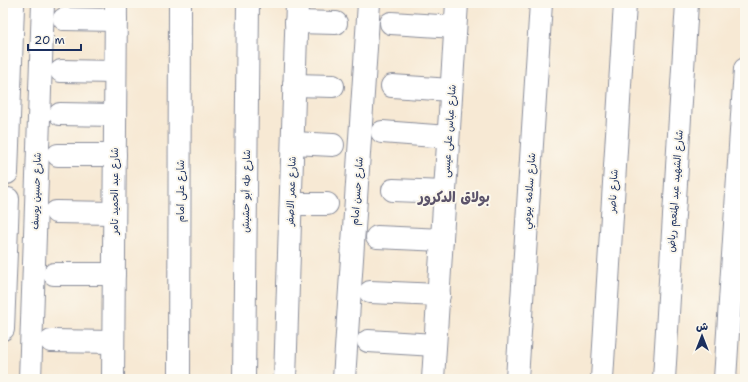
<svg xmlns="http://www.w3.org/2000/svg" width="748" height="382" viewBox="0 0 748 382" font-family="'Shantell Sans','Playpen Sans Arabic',sans-serif">
<style>
.lines{fill:none;stroke-linecap:round;stroke-linejoin:round}
.minor-casing{stroke:#898c99;stroke-width:24}
.minor{stroke:#fff;stroke-width:22}
.labels{text-anchor:middle;dominant-baseline:central;stroke-width:4;stroke-linejoin:round;paint-order:stroke}
.street-label{font-size:10px;fill:#1b2f5e;stroke:#fbf7ec}
.district-label{font-size:14px;font-weight:bold;fill:#5c546b;stroke:#fbf7ec}
</style>
<rect width="100%" height="100%" fill="#fbf7ec"/>
<filter id="ink" filterUnits="userSpaceOnUse"><feTurbulence type="fractalNoise" baseFrequency=".025" numOctaves="2"/><feDisplacementMap in="SourceGraphic" scale="8" xChannelSelector="R" yChannelSelector="G"/><feConvolveMatrix kernelMatrix="1 2 1 2 8 2 1 2 1" color-interpolation-filters="sRGB"/></filter>
<filter id="wash" filterUnits="userSpaceOnUse"><feTurbulence type="fractalNoise" baseFrequency=".012" numOctaves="4" result="noise"/><feDisplacementMap in="SourceGraphic" scale="16" xChannelSelector="R" yChannelSelector="G"/><feGaussianBlur stdDeviation="0.9" result="paint"/><feColorMatrix in="noise" values="0 0 0 0 0 0 0 0 0 0 0 0 0 0 0 0 0 1.4 0 .05"/><feComposite in="paint" operator="in"/></filter>
<g filter="url(#wash)">
<rect width="100%" height="100%" fill="#f7e9d4"/>
</g>
<g filter="url(#ink)">
<g class="lines">
<g class="minor-casing">
<g id="minor">
<path d="M64 19 116 20"/>
<path d="M296 22 336 23"/>
<path d="M391 23 455 27"/>
<path d="M61 71 115 72"/>
<path d="M294 85 333 86"/>
<path d="M392 86 451 90"/>
<path d="M60 114 115 115"/>
<path d="M382 132 448 137"/>
<path d="M293 143 333 145"/>
<path d="M58 155H115"/>
<path d="M7 173 13 6"/>
<path d="M393 190 445 192"/>
<path d="M291 204H327"/>
<path d="M56 212 114 213"/>
<path d="M377 237 442 240"/>
<path d="M54 274H114"/>
<path d="M370 292 439 295"/>
<path d="M3 329 8 199"/>
<path d="M51 341 113 342"/>
<path d="M368 341 435 345"/>
<path d="M30 379 43 3"/>
<path d="M113 379 116 3"/>
<path d="M179 379 180 3"/>
<path d="M244 379 248 3"/>
<path d="M285 379 297 3"/>
<path d="M344 379 369 3"/>
<path d="M433 379 457 3"/>
<path d="M517 379 541 3"/>
<path d="M602 379 625 3"/>
<path d="M664 379 687 3"/>
<path d="M725 379 745 69"/>
</g>
</g>
<use href="#minor" class="minor"/>
</g>
</g>
<g class="labels">
<g class="street-label">
<text transform="translate(449 131) rotate(-86)">شارع عباس على عيسى</text>
<text transform="translate(36 191) rotate(-88)">شارع حسين يوسف</text>
<text transform="translate(114 191) rotate(-90)">شارع عبد الحميد تامر</text>
<text transform="translate(180 191) rotate(-90)">شارع على امام</text>
<text transform="translate(246 191) rotate(-89)">شارع طه أبو حشيش</text>
<text transform="translate(291 191) rotate(-88)">شارع عمر الاصفر</text>
<text transform="translate(357 191) rotate(-86)">شارع حسن امام</text>
<text transform="translate(529 191) rotate(-86)">شارع سلامه بيومي</text>
<text transform="translate(613 191) rotate(-87)">شارع ناصر</text>
<text transform="translate(675 191) rotate(-86)">شارع الشهيد عبد المنعم رياض</text>
</g>
<g class="district-label">
<text x="454" y="197">بولاق الدكرور</text>
</g>
</g>
<rect width="748" height="382" fill="none" stroke="#fbf7ec" stroke-width="16"/>
<g transform="translate(702 336)" stroke="#fbf7ec" stroke-width="3" paint-order="stroke">
<path d="M0-3L7 15L0 10L-7 15Z" fill="#1b2f5e"/>
<text y="-6" font-size="11" font-weight="bold" text-anchor="middle" fill="#1b2f5e">ش</text>
</g>
<path d="M28 44v6h53v-6" fill="none" stroke="#1b2f5e" stroke-width="2"/>
<text x="34" y="44" font-size="12" fill="#1b2f5e" stroke="#fbf7ec" stroke-width="3" paint-order="stroke">20 m</text>
</svg>
